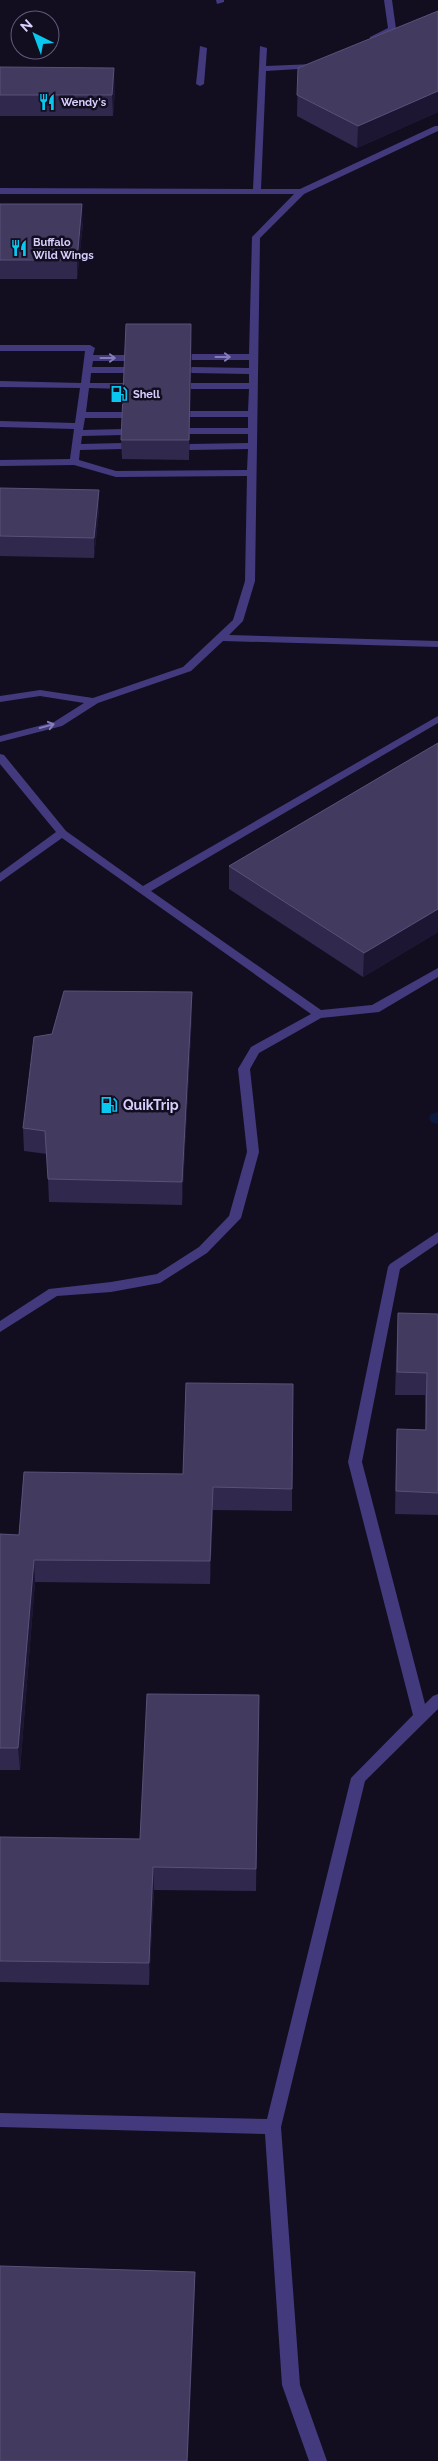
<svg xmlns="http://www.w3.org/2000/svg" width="438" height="2461" viewBox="0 0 438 2461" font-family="Raleway,sans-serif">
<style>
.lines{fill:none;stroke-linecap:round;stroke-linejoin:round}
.stream{fill:#0b193c;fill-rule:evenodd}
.service{fill:#423a7d;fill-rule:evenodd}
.wall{fill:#31284d}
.shaded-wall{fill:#1d1633}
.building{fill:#433a60;stroke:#5a5179}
.oneway{stroke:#857db7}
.labels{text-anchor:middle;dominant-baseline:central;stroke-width:5;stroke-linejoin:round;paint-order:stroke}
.far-poi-label{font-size:11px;font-weight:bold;fill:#d7cffd;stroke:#120e20;text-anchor:start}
.poi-label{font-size:14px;font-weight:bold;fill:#d7cffd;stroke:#120e20;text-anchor:start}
</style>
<rect width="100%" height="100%" fill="#120e20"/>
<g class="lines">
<path class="stream" d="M438 1112V1124L431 1122 429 1118 431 1114Z"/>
<g class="service">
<path d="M216 0H224V2L217 4Z"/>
<path d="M384 0H392L396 29 376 41H370V37L388 28Z"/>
<path d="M200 46 207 48 204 84 200 86 196 84Z"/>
<path d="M260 46 267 48 266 66 314 64 318 66 314 68 266 71 261 189H300L435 126H438V131L304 194 260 238 255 581 243 621 229 635 438 641V647L223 641 191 671 98 703 62 726 0 742V736L54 722 84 703 40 696 0 702V696L40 690 93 698 183 667 233 620 245 581 247 476 116 477 74 465 0 466V460L70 459 74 429 0 427V421L75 423 80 388 0 387V381L81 383 85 351H0V345H90L95 348 93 355H126L131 358 126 361H93L92 367H125L130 370 125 373H91L90 383H125L130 386 125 389 89 388 86 412H124L129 415 124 418H85L83 430 123 429 128 432 123 435 82 436 81 444 122 443 127 446 122 449 80 450 79 460 116 471 247 470 248 449 190 450 185 447 190 444 248 443V434H190L185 431 190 428H248V417H190L185 414 190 411H248L249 389H191L186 386 191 383H249V374L192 373 187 370 192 367 249 368V360H192L187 357 192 354H249L252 237 294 194H0V188L253 189Z"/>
<path d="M438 716V723L151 891 321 1010 372 1005 438 968V977L379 1012 321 1018 259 1053 250 1069 259 1152 241 1218 207 1253 160 1283 111 1292 57 1296 0 1332V1321L49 1289 111 1282 157 1274 199 1247 229 1216 247 1152 238 1069 251 1047 311 1014 62 838 0 882V873L56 832 0 764V754L4 755 66 831 143 886Z"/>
<path d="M438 1232V1243L400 1269 362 1462 425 1704 433 1696 438 1694V1709L365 1781 281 2127 300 2385 327 2461H309L282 2385 265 2134 0 2127V2113L267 2119 351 1778 413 1715 348 1462 388 1267 390 1264Z"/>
</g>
</g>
<g class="wall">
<path d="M438 11V112L357 148 297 116 298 68Z"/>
<path d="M0 67 115 89 113 116H0Z"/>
<path d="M0 204 83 223 77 279H0Z"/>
<path d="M191 324 189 460 122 459 121 440Z"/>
<path d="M0 488 99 490V510L94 558 0 556Z"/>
<path d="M438 743V932L363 977 229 889V866Z"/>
<path d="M192 1015 182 1205 49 1202 47 1154 24 1151 23 1128Z"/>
<path d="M398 1313 438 1314V1515L395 1514 396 1451 397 1429 425 1430V1395H395L397 1336Z"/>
<path d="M24 1472 292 1489V1511L213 1510 210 1584 35 1582 20 1770H0V1534L19 1535Z"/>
<path d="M259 1695 256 1891 154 1890 149 1985 0 1982V1837L140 1839Z"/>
</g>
<g class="shaded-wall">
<path d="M114 68 115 89 113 116 112 95Z"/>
<path d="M438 91V112L357 148 358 126Z"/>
<path d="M82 204 83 223 77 279V260Z"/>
<path d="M191 324 192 344 189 460V440Z"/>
<path d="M99 490V510L94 558V538Z"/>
<path d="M438 909V932L363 977 364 953Z"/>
<path d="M192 992V1015L182 1205V1182Z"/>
<path d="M213 1487V1510L210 1584V1561Z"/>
<path d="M34 1560 35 1582 20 1770 18 1748Z"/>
<path d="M153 1867 154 1890 149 1985V1963Z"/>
<path d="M195 2272V2292L188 2461H187Z"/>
</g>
<g class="building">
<path d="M438 11V91L358 126 297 95 298 68Z"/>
<path d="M0 67 114 68 112 95H0Z"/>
<path d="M0 204H82L77 260H0Z"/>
<path d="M126 324H191L189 440H121Z"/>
<path d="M0 488 99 490 94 538 0 536Z"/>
<path d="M438 743V909L364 953 229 866Z"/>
<path d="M64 991 192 992 182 1182 48 1179 45 1131 23 1128 34 1037 52 1034Z"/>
<path d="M398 1313 438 1314V1493L396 1491 397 1429 426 1430 427 1373 397 1372Z"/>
<path d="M186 1383 293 1384 292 1489 213 1487 210 1561 34 1560 18 1748H0V1534L19 1535 24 1472 183 1474Z"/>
<path d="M147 1694 259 1695 256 1869 153 1867 149 1963 0 1961V1837L140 1839Z"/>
<path d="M0 2266 195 2272 187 2461H0Z"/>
</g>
<defs><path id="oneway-shaft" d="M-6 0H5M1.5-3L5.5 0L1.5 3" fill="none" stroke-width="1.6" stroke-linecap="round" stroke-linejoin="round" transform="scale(1.25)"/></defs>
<g class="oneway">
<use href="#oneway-shaft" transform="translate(223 357)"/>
<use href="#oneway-shaft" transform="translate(108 358)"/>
<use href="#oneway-shaft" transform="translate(47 726) rotate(-15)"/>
</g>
<defs>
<g id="restaurant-bare" transform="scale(1.35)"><path d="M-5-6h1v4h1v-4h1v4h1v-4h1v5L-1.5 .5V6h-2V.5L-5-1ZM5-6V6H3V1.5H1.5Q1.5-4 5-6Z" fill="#09c7ef" stroke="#120e20" stroke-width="2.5" paint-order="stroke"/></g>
<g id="fuel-bare" transform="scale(1.35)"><path d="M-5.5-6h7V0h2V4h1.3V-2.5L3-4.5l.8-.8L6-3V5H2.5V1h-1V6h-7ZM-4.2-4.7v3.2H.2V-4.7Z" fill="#09c7ef" stroke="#120e20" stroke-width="2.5" paint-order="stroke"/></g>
</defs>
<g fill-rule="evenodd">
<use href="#restaurant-bare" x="47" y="102"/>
<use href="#restaurant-bare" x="19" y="248"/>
<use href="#fuel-bare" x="119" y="394"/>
<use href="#fuel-bare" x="109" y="1105"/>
</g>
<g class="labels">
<g class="far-poi-label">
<text x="61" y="102">Wendy's</text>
<text x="33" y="242">Buffalo<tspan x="33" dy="13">Wild Wings</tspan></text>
<text x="133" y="394">Shell</text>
</g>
<g class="poi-label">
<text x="123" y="1105">QuikTrip</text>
</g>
</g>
<g transform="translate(35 35) rotate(318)"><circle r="24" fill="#120e20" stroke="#615b78"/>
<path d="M0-4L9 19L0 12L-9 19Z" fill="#09c7ef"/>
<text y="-8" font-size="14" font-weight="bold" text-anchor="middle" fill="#d7cffd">N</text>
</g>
</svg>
